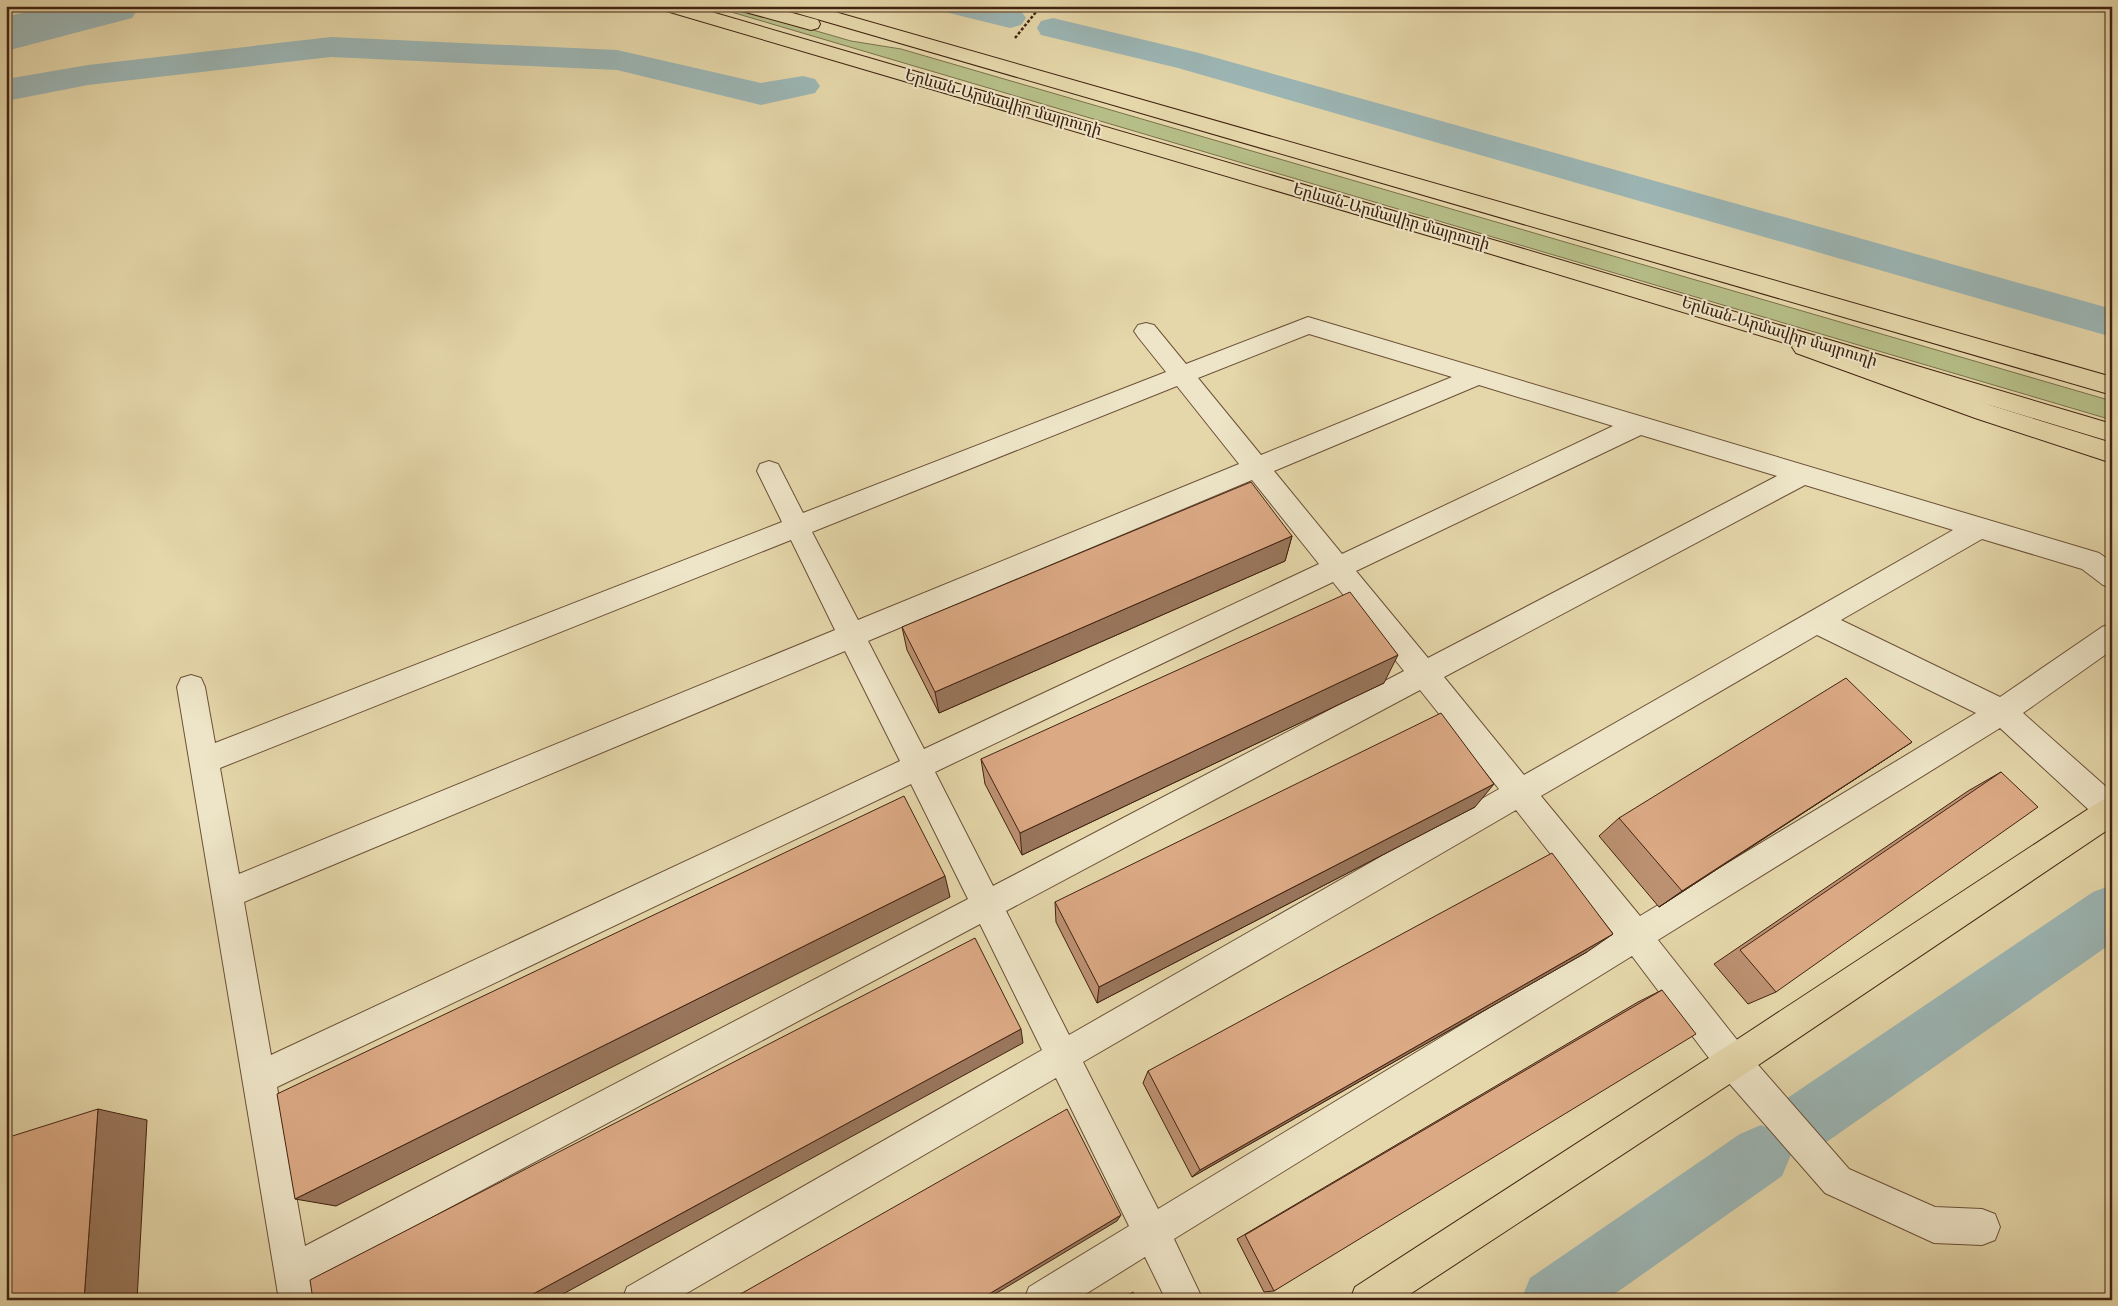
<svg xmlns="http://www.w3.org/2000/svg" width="2118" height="1306" viewBox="0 0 2118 1306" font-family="'Sorts Mill Goudy','Noto Serif Armenian',serif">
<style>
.green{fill:#b6be87;stroke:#7c704c}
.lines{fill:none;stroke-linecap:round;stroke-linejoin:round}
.canal{fill:#9cb6b5;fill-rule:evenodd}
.river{fill:#9cb6b5;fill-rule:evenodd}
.minor-casing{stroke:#6b5037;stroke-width:2}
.major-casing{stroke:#422311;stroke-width:2}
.highway-casing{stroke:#422311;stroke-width:2}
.path{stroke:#422311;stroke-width:2.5;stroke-dasharray:3 2;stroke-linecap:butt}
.minor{fill:#eee5c8;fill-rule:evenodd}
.major{fill:#e5d7aa;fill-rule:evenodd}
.highway{fill:#e5d7aa;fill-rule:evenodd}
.wall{fill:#bc9172;stroke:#422311}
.shaded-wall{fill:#99765c;stroke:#422311}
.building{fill:#dba984;stroke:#422311}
.labels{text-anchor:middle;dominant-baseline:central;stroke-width:4;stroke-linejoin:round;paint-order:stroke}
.far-street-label{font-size:16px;fill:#422311;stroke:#eee5c8}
</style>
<rect width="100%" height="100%" fill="#e5d7aa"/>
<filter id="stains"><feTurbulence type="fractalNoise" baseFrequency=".004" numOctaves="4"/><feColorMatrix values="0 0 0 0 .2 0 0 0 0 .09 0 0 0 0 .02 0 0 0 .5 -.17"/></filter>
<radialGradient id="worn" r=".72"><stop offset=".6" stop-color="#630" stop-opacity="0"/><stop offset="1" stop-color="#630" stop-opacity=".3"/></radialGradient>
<path class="green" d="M711 6H730L851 41 901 49 2112 401V420Z"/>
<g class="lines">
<g class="canal">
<path d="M944 6H1001L1021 11 1026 18 1021 25 1010 28 949 13Z"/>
<path d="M1053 18 1199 53 2112 309V337L1178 68 1041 35 1037 28 1041 21Z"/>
<path d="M331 37 617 50 761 83 803 76 815 79 820 86 815 93 761 105 617 70 331 57 88 85 6 101V79L88 65Z"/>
<path d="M2112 885V943L1828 1141 1807 1149 1786 1141 1778 1120 1786 1099 2093 892Z"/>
<path d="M1761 1125 1782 1134 1791 1155 1782 1176 1606 1300H1521L1530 1278 1740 1134Z"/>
</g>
<path class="river" d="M48 6H140L132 18 6 51V17Z"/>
<g class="minor-casing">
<path id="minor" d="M1308 317 2099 553 2112 562V588L2103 585 2082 569 1982 539 1841 620 2000 697 2102 627 2112 623V650L2023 713 2112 792V825L2101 821 2000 728 1658 940 1745 1050 1849 1169 1935 1207 1982 1209 1995 1214 2000 1227 1995 1240 1982 1245 1934 1243 1825 1193 1721 1074 1632 956 1174 1239 1203 1300H1166L1145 1257 1076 1300H1024L1029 1287 1129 1226 1056 1078 675 1300H622L627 1287 1042 1050 980 924 312 1281 315 1300H279L177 687 181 678 191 675 201 678 205 687 215 743 782 522 757 471 760 464 769 461 778 464 803 513 1166 372 1138 337 1134 331 1138 325 1146 323 1154 325 1186 364ZM1309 334 1452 377 1261 455 1198 378ZM1479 385 1613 426 1342 554 1274 471ZM1177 386 1239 464 858 620 812 532ZM1641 435 1777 476 1428 658 1356 571ZM1252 480 1319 564 924 749 868 641ZM1805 485 1953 530 1524 775 1444 677ZM791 540 835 630 239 874 220 768ZM1333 582 1404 671 993 886 935 772ZM1817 635 1976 713 1640 916 1541 796ZM845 651 900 761 271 1055 244 902ZM1420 690 1499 789 1069 1035 1006 911ZM911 784 968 899 305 1246 277 1087ZM1516 810 1613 933 1158 1209 1083 1062Z"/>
</g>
<g class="major-casing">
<g id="major">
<path d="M1804 338 1993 406 2112 443V463L1975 418 1796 353 1792 347 1796 341Z"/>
<path d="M2112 796V827L1745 1074 1401 1300H1350L1355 1287 1721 1050 2102 800Z"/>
</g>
</g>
<g class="highway-casing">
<g id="highway">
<path d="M661 6H691L1507 244 2112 424V442L1491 254 663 10Z"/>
<path d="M736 6H767L818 20 820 24 818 28 811 30 738 10Z"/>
<path d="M784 6H814L2112 377V395L786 10Z"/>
</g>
</g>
<path class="path" d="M1015 38 1036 12 1046 6"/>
<use href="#minor" class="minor"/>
<use href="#major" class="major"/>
<use href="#highway" class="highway"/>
</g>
<g class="wall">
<path d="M1292 536 1285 561 939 713 907 650 902 627Z"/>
<path d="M1384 683 1022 855 985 784 981 759Z"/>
<path d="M1912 742 1659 907 1599 836 1619 818Z"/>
<path d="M2001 772 1776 992 1748 1004 1714 964 1968 791Z"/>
<path d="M1475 807 1097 1003 1056 922 1055 902Z"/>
<path d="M1587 952 1192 1177 1143 1083 1148 1071Z"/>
<path d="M1662 990 1274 1291 1264 1292 1237 1239 1638 1002Z"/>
</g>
<g class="shaded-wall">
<path d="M1292 536 1285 561 939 713 935 692Z"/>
<path d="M1398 655 1384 683 1022 855 1020 833Z"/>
<path d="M1912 742 1883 761 1659 907 1682 891Z"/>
<path d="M1494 784 1475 807 1097 1003 1099 987Z"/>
<path d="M945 876 950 897 336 1206 295 1199Z"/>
<path d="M1613 934 1587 952 1192 1177 1200 1170Z"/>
<path d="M1021 1029 1023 1043 552 1300H522Z"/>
<path d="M98 1109 147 1120 137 1300H84Z"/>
<path d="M1121 1215 1117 1221 985 1300H979Z"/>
</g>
<g class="building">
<path d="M1251 482 1292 536 935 692 902 627Z"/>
<path d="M1350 592 1398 655 1020 833 981 759Z"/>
<path d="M1846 678 1912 742 1682 891 1619 818Z"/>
<path d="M1441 713 1494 784 1099 987 1055 902Z"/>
<path d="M2001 772 2038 807 1776 992 1740 950Z"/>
<path d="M904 796 945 876 295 1199 277 1094Z"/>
<path d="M1552 853 1613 934 1200 1170 1148 1071Z"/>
<path d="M975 938 1021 1029 522 1300H313L310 1280Z"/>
<path d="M1662 990 1696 1034 1274 1291 1245 1235Z"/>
<path d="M98 1109 84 1300H6V1138Z"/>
<path d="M1067 1109 1121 1215 979 1300H730Z"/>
<path d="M1133 1292 1136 1300H1120Z"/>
</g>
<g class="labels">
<g class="far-street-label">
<text transform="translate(1003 104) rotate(16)">Երևան-Արմավիր մայրուղի</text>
<text transform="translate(1391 218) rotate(16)">Երևան-Արմավիր մայրուղի</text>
<text transform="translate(1779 333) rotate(17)">Երևան-Արմավիր մայրուղի</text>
</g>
</g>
<rect width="2118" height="1306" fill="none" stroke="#e5d7aa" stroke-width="25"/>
<rect x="8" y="8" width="2103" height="1291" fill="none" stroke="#422311" stroke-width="2.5"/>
<rect x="12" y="12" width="2093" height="1281" fill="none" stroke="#422311"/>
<rect width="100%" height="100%" filter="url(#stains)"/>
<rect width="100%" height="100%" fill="url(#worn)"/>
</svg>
